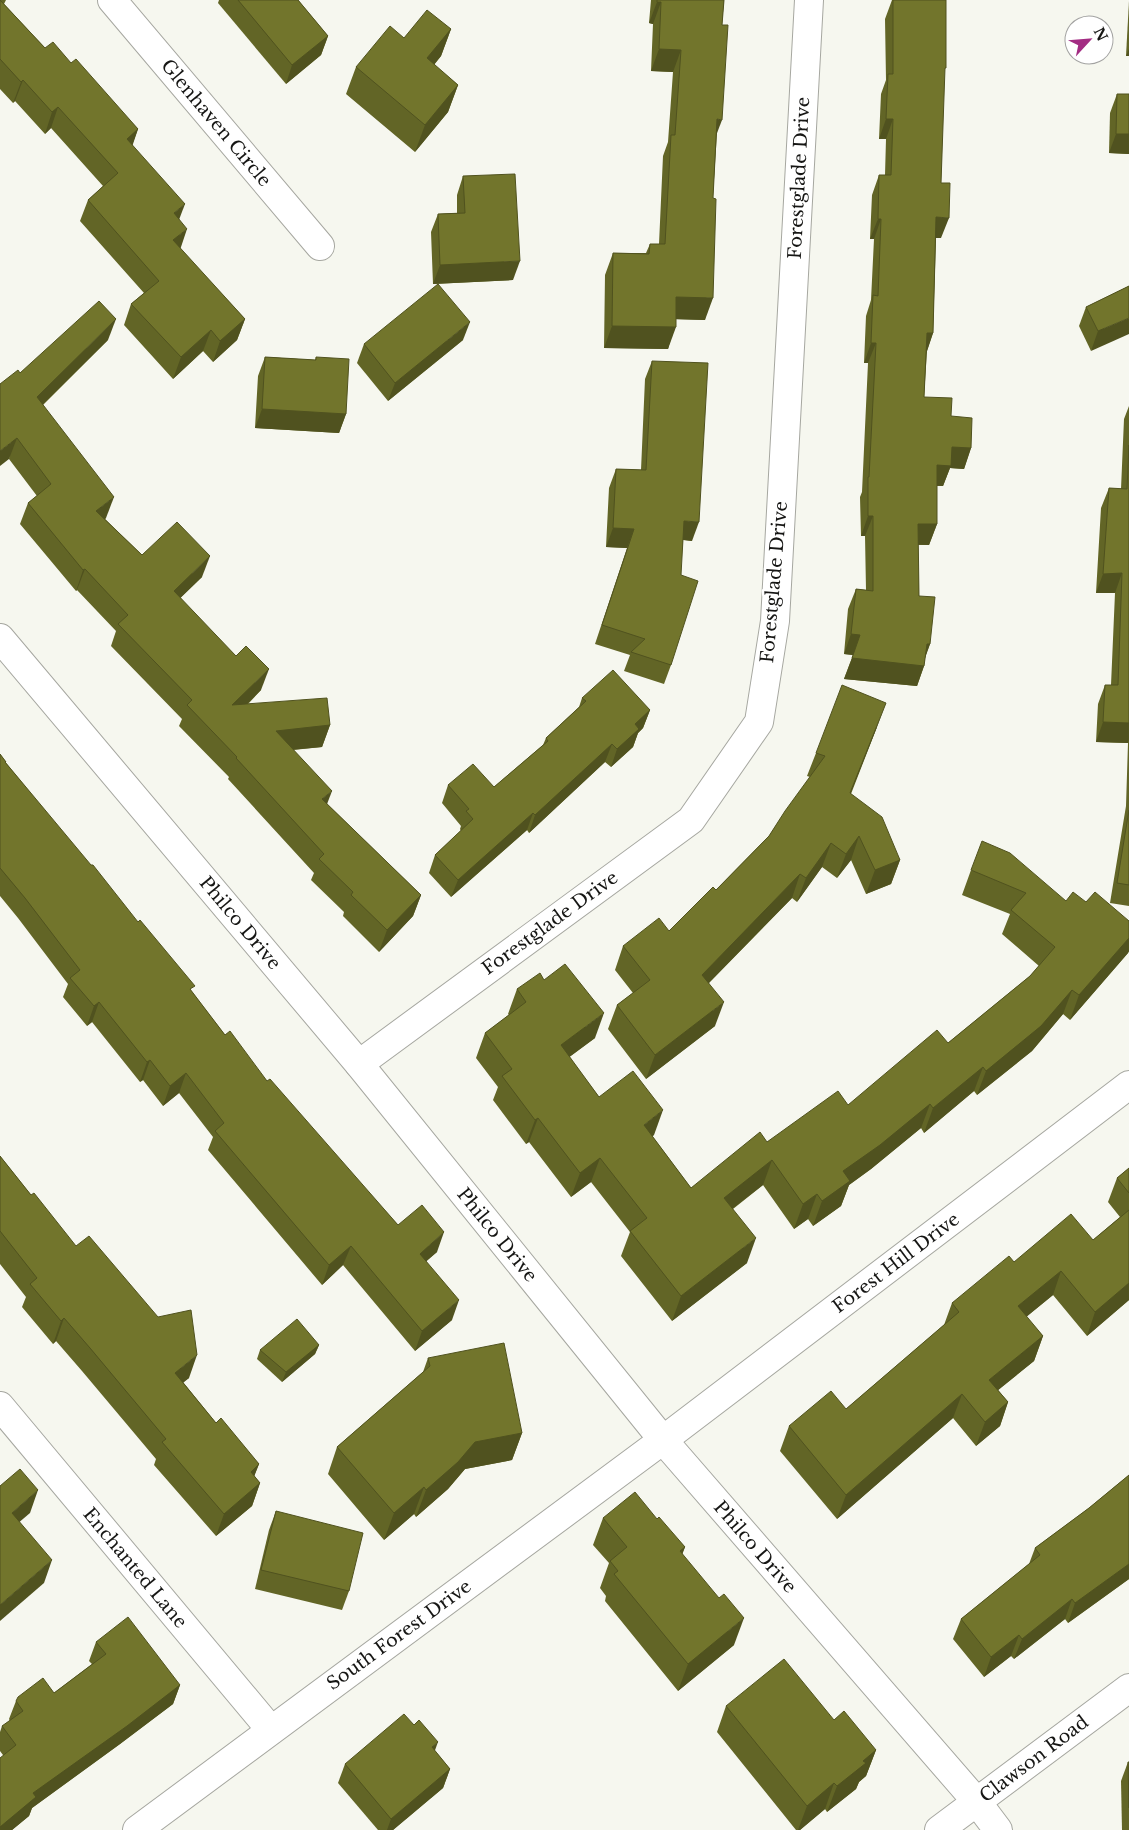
<svg xmlns="http://www.w3.org/2000/svg" width="1129" height="1830" viewBox="0 0 1129 1830" font-family="'Libre Baskerville',serif">
<style>
.lines{fill:none;stroke-linecap:round;stroke-linejoin:round}
.street-casing{stroke:#a6a7a0;stroke-width:30}
.street{stroke:#fff;stroke-width:28}
.wall{fill:#626526}
.shaded-wall{fill:#50521f}
.building{fill:#72752c;stroke:#50521f}
.labels{text-anchor:middle;dominant-baseline:central;stroke-width:5;stroke-linejoin:round;paint-order:stroke}
.street-label{font-size:18px;fill:#161614;stroke:#fff}
</style>
<rect width="100%" height="100%" fill="#f6f7ef"/>
<g class="lines">
<g class="street-casing">
<g id="street">
<path d="M112 0 320 246"/>
<path d="M0 638 359 1064 663 1440 977 1802 998 1830"/>
<path d="M359 1064 691 820 759 722 775 621 809 0"/>
<path d="M0 1406 271 1730"/>
<path d="M137 1830 663 1440 1129 1085"/>
<path d="M939 1830 1129 1688"/>
</g>
</g>
<use href="#street" class="street"/>
</g>
<g class="wall">
<path d="M0 0H6L4 4 45 48 71 63 138 129 132 145 179 219 180 249 245 319 237 340 213 362 203 351 173 379 124 325 131 304 144 293 80 221 88 200 103 186 51 128 45 134 15 101 13 103 0 89Z"/>
<path d="M219 0H298L328 36 321 55 286 84 218 3Z"/>
<path d="M651 0H724L722 25 717 133 705 320 676 319 668 349 604 348 605 275 613 253H646L650 244H659L663 156 668 142 673 72 651 71 653 24 649 23Z"/>
<path d="M892 0H946L941 183V238H936L933 333 927 351 924 397 951 416 971 448 964 469 950 468 943 486H937V524L929 545H918L919 596 930 644 925 657 924 666 917 686 844 679 853 655 844 654 848 609 856 589 866 590 865 536H861L860 497 862 492 868 363H864L866 316 871 300 874 239H870L872 195 879 175H885L886 139H879L881 94 886 80 885 19Z"/>
<path d="M1129 1V56H1126Z"/>
<path d="M451 29 441 56 434 65 458 85 448 112 415 152 346 94 356 67 404 38Z"/>
<path d="M1117 94H1129V154L1109 153 1110 113Z"/>
<path d="M463 176 513 280 433 284 431 232 438 214 457 213V195Z"/>
<path d="M1129 286 1091 351 1079 326 1086 307Z"/>
<path d="M108 340 43 405 106 518 105 519 142 555 202 577 180 598 261 690 248 704 330 725 322 747 293 750 327 804 421 895 413 916 379 952 343 916 344 912 311 880 314 873 228 779 229 777 179 726 182 719 111 646 116 631 77 590 76 591 20 524 28 503 37 496 9 459 20 373Z"/>
<path d="M463 340 388 401 357 363 364 344Z"/>
<path d="M265 357 315 360 316 357 346 414 339 433 255 428 258 376Z"/>
<path d="M652 361 692 541 683 540 671 665 664 684 624 671 630 655 595 644 627 548 606 547 609 488 616 469 641 470 645 379Z"/>
<path d="M1129 406V906L1110 903 1126 806 1128 743 1096 742 1098 704 1105 685H1111L1115 593H1096L1101 508 1109 488 1121 489 1124 419Z"/>
<path d="M582 698 650 710 643 728 638 733 633 747 611 767 605 762 529 833 527 830 451 897 429 873 435 855 461 831 460 829 461 826 442 803 448 785 494 787 543 745 546 738 579 707Z"/>
<path d="M877 727 851 794 900 860 891 884 866 894 851 860 837 878 822 867 797 902 792 898 709 983 715 1026 646 1079 608 1029 617 1005 633 993 615 970 623 946 669 931 716 890 769 836 810 777 807 776 816 753Z"/>
<path d="M0 754 6 762V763L192 992 225 1035 267 1081 398 1225 437 1252 426 1261 452 1320 415 1351 343 1265 322 1285 208 1150 213 1137 179 1093 163 1106 143 1080 140 1082 92 1022 87 1026 63 997 68 984 18 918 0 896Z"/>
<path d="M971 870 1066 901 1086 902 1129 921V951L1128 953 1070 1020 1063 1014 1032 1051 977 1095 974 1091 924 1133 921 1128 871 1169 849 1185 841 1206 813 1226 808 1219 794 1229 763 1185 733 1209 747 1263 672 1321 621 1256 630 1232 591 1182 571 1197 529 1142 526 1144 493 1100 498 1087 476 1058 485 1033 509 1015 508 1014 517 989 544 980 595 1038 569 1057 599 1097 654 1135 652 1136 691 1188 767 1142 848 1105 948 1043 1030 976 1039 966 1002 934 1010 914 962 895Z"/>
<path d="M0 1156 31 1195 189 1378 183 1382 216 1423 259 1464 254 1476 260 1483 252 1506 216 1536 154 1465 156 1459 82 1371 56 1341 53 1344 22 1307 26 1297 0 1264Z"/>
<path d="M1129 1168V1300L1087 1336 1053 1295 1026 1317 1043 1336 1034 1361 998 1390 1008 1402 1000 1426 976 1446 953 1418 837 1519 780 1451 789 1426 846 1409 944 1325 952 1303 1014 1262 1093 1240 1120 1217 1108 1202 1117 1178Z"/>
<path d="M319 1345 315 1354 282 1382 257 1359 260 1350Z"/>
<path d="M428 1358 522 1433 512 1460 465 1469 448 1489 416 1517 414 1514 384 1540 328 1474 337 1447 423 1372Z"/>
<path d="M1129 1475V1579L1068 1623 1065 1619 1014 1659 1011 1656 984 1677 953 1639 961 1619 1029 1564 1035 1548 1089 1508Z"/>
<path d="M276 1511 349 1591 342 1610 255 1589 269 1530Z"/>
<path d="M603 1518 657 1519 685 1547 682 1554 734 1645 678 1691 605 1601 606 1596 600 1588 609 1563 593 1545Z"/>
<path d="M96 1642 180 1685 173 1704 120 1744 32 1808 29 1816 12 1830H0L3 1755 0 1751V1732L2 1726 10 1721 9 1719 16 1701 54 1693 92 1664 89 1661Z"/>
<path d="M726 1706 834 1720 876 1750 866 1776 859 1782 856 1789 827 1812 825 1809 800 1830H796L717 1732Z"/>
<path d="M435 1751 450 1769 443 1788 393 1830H378L338 1783 345 1764Z"/>
<path d="M1128 1762H1129V1830H1122L1121 1781Z"/>
</g>
<g class="shaded-wall">
<path d="M657 2H661L653 24 649 23Z"/>
<path d="M451 29 441 56 417 85 427 58Z"/>
<path d="M328 36 321 55 286 84 292 65Z"/>
<path d="M659 49 681 50 673 72 651 71Z"/>
<path d="M1129 49V56H1126Z"/>
<path d="M23 80 15 101 13 103 21 82Z"/>
<path d="M458 85 448 112 415 152 425 125Z"/>
<path d="M58 107 51 128 45 134 52 112Z"/>
<path d="M717 119 722 120 714 141Z"/>
<path d="M886 119H893L886 139H879Z"/>
<path d="M138 129 131 150 127 139Z"/>
<path d="M1116 134H1129V154L1109 153Z"/>
<path d="M185 204 177 225 174 213Z"/>
<path d="M936 217 949 218 941 238H929Z"/>
<path d="M878 219H881L874 239H870Z"/>
<path d="M187 229 180 250 173 240Z"/>
<path d="M520 261 513 280 433 284 440 265Z"/>
<path d="M676 297 713 298 705 320 668 319Z"/>
<path d="M1129 318V334L1091 351 1098 331Z"/>
<path d="M116 319 108 340 29 418 37 397Z"/>
<path d="M245 319 237 340 213 362 220 341Z"/>
<path d="M470 322 463 340 388 401 395 383Z"/>
<path d="M612 326 676 327 668 349 604 348Z"/>
<path d="M211 330 203 351 173 379 181 357Z"/>
<path d="M927 333H933L926 354Z"/>
<path d="M871 343H876L868 363H864Z"/>
<path d="M262 409 346 414 339 433 255 428Z"/>
<path d="M17 438 9 459 0 466V451Z"/>
<path d="M952 447 971 448 964 469 950 468 943 486 929 485 937 465Z"/>
<path d="M114 497 106 518 89 532 96 511Z"/>
<path d="M868 516H873L865 536H861Z"/>
<path d="M684 521 699 522 692 541 677 539Z"/>
<path d="M918 524H937L929 545 910 544Z"/>
<path d="M613 528 634 529 627 548 606 547Z"/>
<path d="M210 556 202 577 166 612 174 591Z"/>
<path d="M85 569 77 590 76 591 83 570Z"/>
<path d="M1122 573 1115 593H1096L1103 574Z"/>
<path d="M851 634 860 635 853 655 844 654Z"/>
<path d="M927 644H930L923 664Z"/>
<path d="M852 658 924 666 917 686 844 679Z"/>
<path d="M269 669 261 690 225 726 232 705Z"/>
<path d="M886 703 877 727 841 817 850 793Z"/>
<path d="M650 710 643 728 638 733 633 747 611 767 617 749 635 724Z"/>
<path d="M1103 722 1129 723V739L1128 743 1096 742Z"/>
<path d="M330 725 322 747 268 752 276 731Z"/>
<path d="M612 744 605 762 529 833 535 815Z"/>
<path d="M332 791 324 812 322 799Z"/>
<path d="M533 813 527 830 451 897 458 880Z"/>
<path d="M859 836 851 860 837 878 846 854Z"/>
<path d="M831 843 822 867 797 902 806 878Z"/>
<path d="M900 860 891 884 866 894 875 870Z"/>
<path d="M800 874 792 898 694 998 702 975Z"/>
<path d="M421 895 413 916 379 952 387 930Z"/>
<path d="M1129 938V951L1128 953 1070 1020 1079 995Z"/>
<path d="M1072 990 1063 1014 1032 1051 977 1095 986 1071Z"/>
<path d="M99 1002 92 1022 87 1026 94 1006Z"/>
<path d="M724 1002 715 1026 646 1079 655 1055Z"/>
<path d="M604 1013 595 1038 552 1070 561 1045Z"/>
<path d="M150 1060 143 1080 140 1082 147 1062Z"/>
<path d="M983 1067 974 1091 924 1133 933 1108Z"/>
<path d="M186 1073 179 1093 163 1106 170 1086Z"/>
<path d="M930 1104 921 1128 871 1169 849 1185 841 1206 813 1226 822 1201 843 1171Z"/>
<path d="M663 1110 654 1135 635 1149 644 1125Z"/>
<path d="M538 1118 529 1142 526 1144 535 1120Z"/>
<path d="M600 1158 591 1182 571 1197 580 1173Z"/>
<path d="M772 1160 763 1185 715 1222 724 1198Z"/>
<path d="M817 1194 808 1219 794 1229 803 1204Z"/>
<path d="M444 1232 437 1252 413 1273 420 1254Z"/>
<path d="M756 1238 747 1263 672 1321 681 1296Z"/>
<path d="M351 1246 343 1265 322 1285 329 1265Z"/>
<path d="M1061 1271 1053 1295 1009 1331 1018 1306Z"/>
<path d="M1129 1283V1300L1087 1336 1095 1312Z"/>
<path d="M459 1300 452 1320 415 1351 422 1331Z"/>
<path d="M64 1318 56 1341 53 1344 61 1321Z"/>
<path d="M1043 1336 1034 1361 981 1404 989 1380Z"/>
<path d="M319 1345 315 1354 282 1382 286 1372Z"/>
<path d="M197 1355 189 1378 167 1396 175 1373Z"/>
<path d="M962 1394 953 1418 837 1519 846 1495Z"/>
<path d="M1008 1402 1000 1426 976 1446 985 1422Z"/>
<path d="M522 1433 512 1460 465 1469 448 1489 416 1517 426 1490 475 1442Z"/>
<path d="M259 1464 250 1487 251 1472Z"/>
<path d="M260 1483 252 1506 216 1536 224 1514Z"/>
<path d="M424 1487 414 1514 384 1540 394 1513Z"/>
<path d="M38 1490 30 1513 3 1536 12 1513Z"/>
<path d="M685 1547 675 1574 680 1551Z"/>
<path d="M52 1560 44 1583 0 1621V1605Z"/>
<path d="M1129 1564V1579L1068 1623 1075 1603Z"/>
<path d="M1072 1599 1065 1619 1014 1659 1022 1639Z"/>
<path d="M744 1618 734 1645 678 1691 688 1664Z"/>
<path d="M1019 1635 1011 1656 984 1677 991 1657Z"/>
<path d="M180 1685 173 1704 120 1744 32 1808 29 1816 12 1830H0V1827L33 1793Z"/>
<path d="M438 1742 431 1761 432 1747Z"/>
<path d="M876 1750 866 1776 859 1782 856 1789 827 1812 837 1786 863 1761Z"/>
<path d="M450 1769 443 1788 393 1830H387L391 1819Z"/>
<path d="M834 1783 825 1809 800 1830H798L807 1806Z"/>
</g>
<g class="building">
<path d="M0 0 45 48 53 42 71 63 76 59 138 129 127 139 185 204 174 213 187 229 173 240 245 319 220 341 211 330 181 357 131 304 159 281 88 200 118 173 58 107 52 112 23 80 21 82 0 59Z"/>
<path d="M238 0H298L328 36 292 65Z"/>
<path d="M657 0H724L722 25H728L722 120 717 119 713 198 716 199 713 298 676 297V327L612 326 613 253 649 254 650 244H665L671 135H675L681 50 659 49 661 2H657Z"/>
<path d="M893 0H946V68H945L941 183H950L949 218 936 217 933 333H927L924 397 952 398 951 416 972 418 971 448 952 447 951 466 937 465V524H918L919 596 935 597 930 644H927L924 666 852 658 860 635 851 634 856 589 873 591V516H868V477H869L876 343H871L873 295 878 296 881 219H878L879 175H891L893 119H886L888 74H893Z"/>
<path d="M427 10 451 29 427 58 458 85 425 125 356 67 390 26 404 38Z"/>
<path d="M1117 94H1129V134H1116Z"/>
<path d="M515 174 520 261 440 265 438 214 465 213 463 176Z"/>
<path d="M438 284 470 322 395 383 364 344Z"/>
<path d="M1129 286V318L1098 331 1086 307Z"/>
<path d="M99 301 116 319 37 397 114 497 96 511 142 555 177 522 210 556 174 591 236 656 246 646 269 669 232 705 327 698 330 725 276 731 332 791 322 799 421 895 387 930 351 895 353 892 319 859 324 854 236 758 237 757 187 705 192 700 118 624 128 615 85 569 83 570 28 503 51 484 17 438 0 451V384L18 370 20 373Z"/>
<path d="M265 357 316 360V357L349 359 346 414 262 409Z"/>
<path d="M652 361 708 363 699 522 684 521 681 575 698 581 671 665 631 652 645 639 602 625 634 529 613 528 616 469 646 470Z"/>
<path d="M1129 445V723L1103 722 1105 685H1118L1122 573 1103 574 1109 488 1127 489Z"/>
<path d="M613 670 650 710 635 724 639 729 617 749 612 744 535 815 533 813 458 880 435 855 473 819 466 811 469 809 448 785 473 764 494 787 548 741 546 738 586 701 582 698Z"/>
<path d="M842 685 886 703 850 793 882 817 900 860 875 870 859 836 846 854 831 843 806 878 800 874 702 975 724 1002 655 1055 617 1005 650 980 623 946 659 918 669 931 713 887 716 890 769 836 785 811 825 756 816 753Z"/>
<path d="M0 754 6 762H5L91 865H93L138 922 140 920 195 986 190 989 225 1035 230 1031 267 1081 270 1079 398 1225 422 1205 444 1232 420 1254 459 1300 422 1331 351 1246 329 1265 215 1131 224 1123 186 1073 170 1086 150 1060 147 1062 99 1002 94 1006 70 978 80 970 25 898 0 868Z"/>
<path d="M1129 810V885L1117 883Z"/>
<path d="M982 841 1010 853 1066 901 1073 892 1086 902 1095 892 1129 921V938L1079 995 1072 990 1041 1026 986 1071 983 1067 933 1108 930 1104 880 1145 843 1171 850 1181 822 1201 817 1194 803 1204 772 1160 724 1198 756 1238 681 1296 630 1231 647 1218 600 1158 580 1173 538 1118 535 1120 502 1076 512 1069 485 1033 526 1002 517 989 540 973 544 980 565 964 604 1013 561 1045 599 1097 633 1071 663 1110 644 1125 691 1188 760 1132 767 1142 838 1091 848 1105 937 1030 948 1043 1030 976 1055 947 1011 910 1026 893 971 870Z"/>
<path d="M0 1156 31 1195 34 1193 76 1246 89 1236 158 1317 191 1310 197 1355 175 1373 216 1423 221 1418 259 1464 251 1472 260 1483 224 1514 162 1442 166 1439 90 1348 64 1318 61 1321 30 1284 37 1278 0 1231Z"/>
<path d="M1129 1168V1193L1117 1178Z"/>
<path d="M1129 1210V1283L1095 1312 1061 1271 1018 1306 1043 1336 989 1380 1008 1402 985 1422 962 1394 846 1495 789 1426 831 1391 846 1409 959 1312 952 1303 1009 1256 1014 1262 1071 1214 1093 1240Z"/>
<path d="M297 1319 319 1345 286 1372 260 1350Z"/>
<path d="M504 1343 522 1433 475 1442 458 1462 426 1490 424 1487 394 1513 337 1447 430 1366 428 1358Z"/>
<path d="M20 1469 38 1490 12 1513 52 1560 0 1605V1486Z"/>
<path d="M1129 1475V1564L1075 1603 1072 1599 1022 1639 1019 1635 991 1657 961 1619 1040 1555 1035 1548 1089 1508Z"/>
<path d="M635 1492 657 1519 659 1517 685 1547 680 1551 719 1598 724 1594 744 1618 688 1664 614 1574 618 1571 610 1561 627 1547 603 1518Z"/>
<path d="M276 1511 363 1533 349 1591 261 1570Z"/>
<path d="M128 1617 180 1685 127 1726 33 1793 36 1797 0 1827V1758L16 1745 2 1726 23 1711 16 1701 18 1697 43 1678 54 1693 106 1654 96 1642Z"/>
<path d="M784 1659 834 1720 844 1711 876 1750 863 1761 866 1763 837 1786 834 1783 807 1806 726 1706Z"/>
<path d="M404 1714 414 1725 419 1720 438 1742 432 1747 450 1769 391 1819 345 1764Z"/>
<path d="M1128 1762H1129V1808Z"/>
</g>
<g class="labels">
<g class="street-label">
<text transform="translate(216 123) rotate(50)">Glenhaven Circle</text>
<text transform="translate(799 178) rotate(-87)">Forestglade Drive</text>
<text transform="translate(774 582) rotate(-85)">Forestglade Drive</text>
<text transform="translate(240 923) rotate(50)">Philco Drive</text>
<text transform="translate(550 923) rotate(-36)">Forestglade Drive</text>
<text transform="translate(497 1235) rotate(51)">Philco Drive</text>
<text transform="translate(896 1263) rotate(-37)">Forest Hill Drive</text>
<text transform="translate(755 1547) rotate(49)">Philco Drive</text>
<text transform="translate(135 1568) rotate(50)">Enchanted Lane</text>
<text transform="translate(399 1635) rotate(-36)">South Forest Drive</text>
<text transform="translate(1034 1759) rotate(-37)">Clawson Road</text>
</g>
</g>
<g transform="translate(1089 40) rotate(64)"><circle r="24" fill="#ffffff" stroke="#a2a2a1"/>
<path d="M0-4L9 19L0 12L-9 19Z" fill="#a32c83"/>
<text y="-8" font-size="14" font-weight="bold" text-anchor="middle" fill="#161614">N</text>
</g>
</svg>
